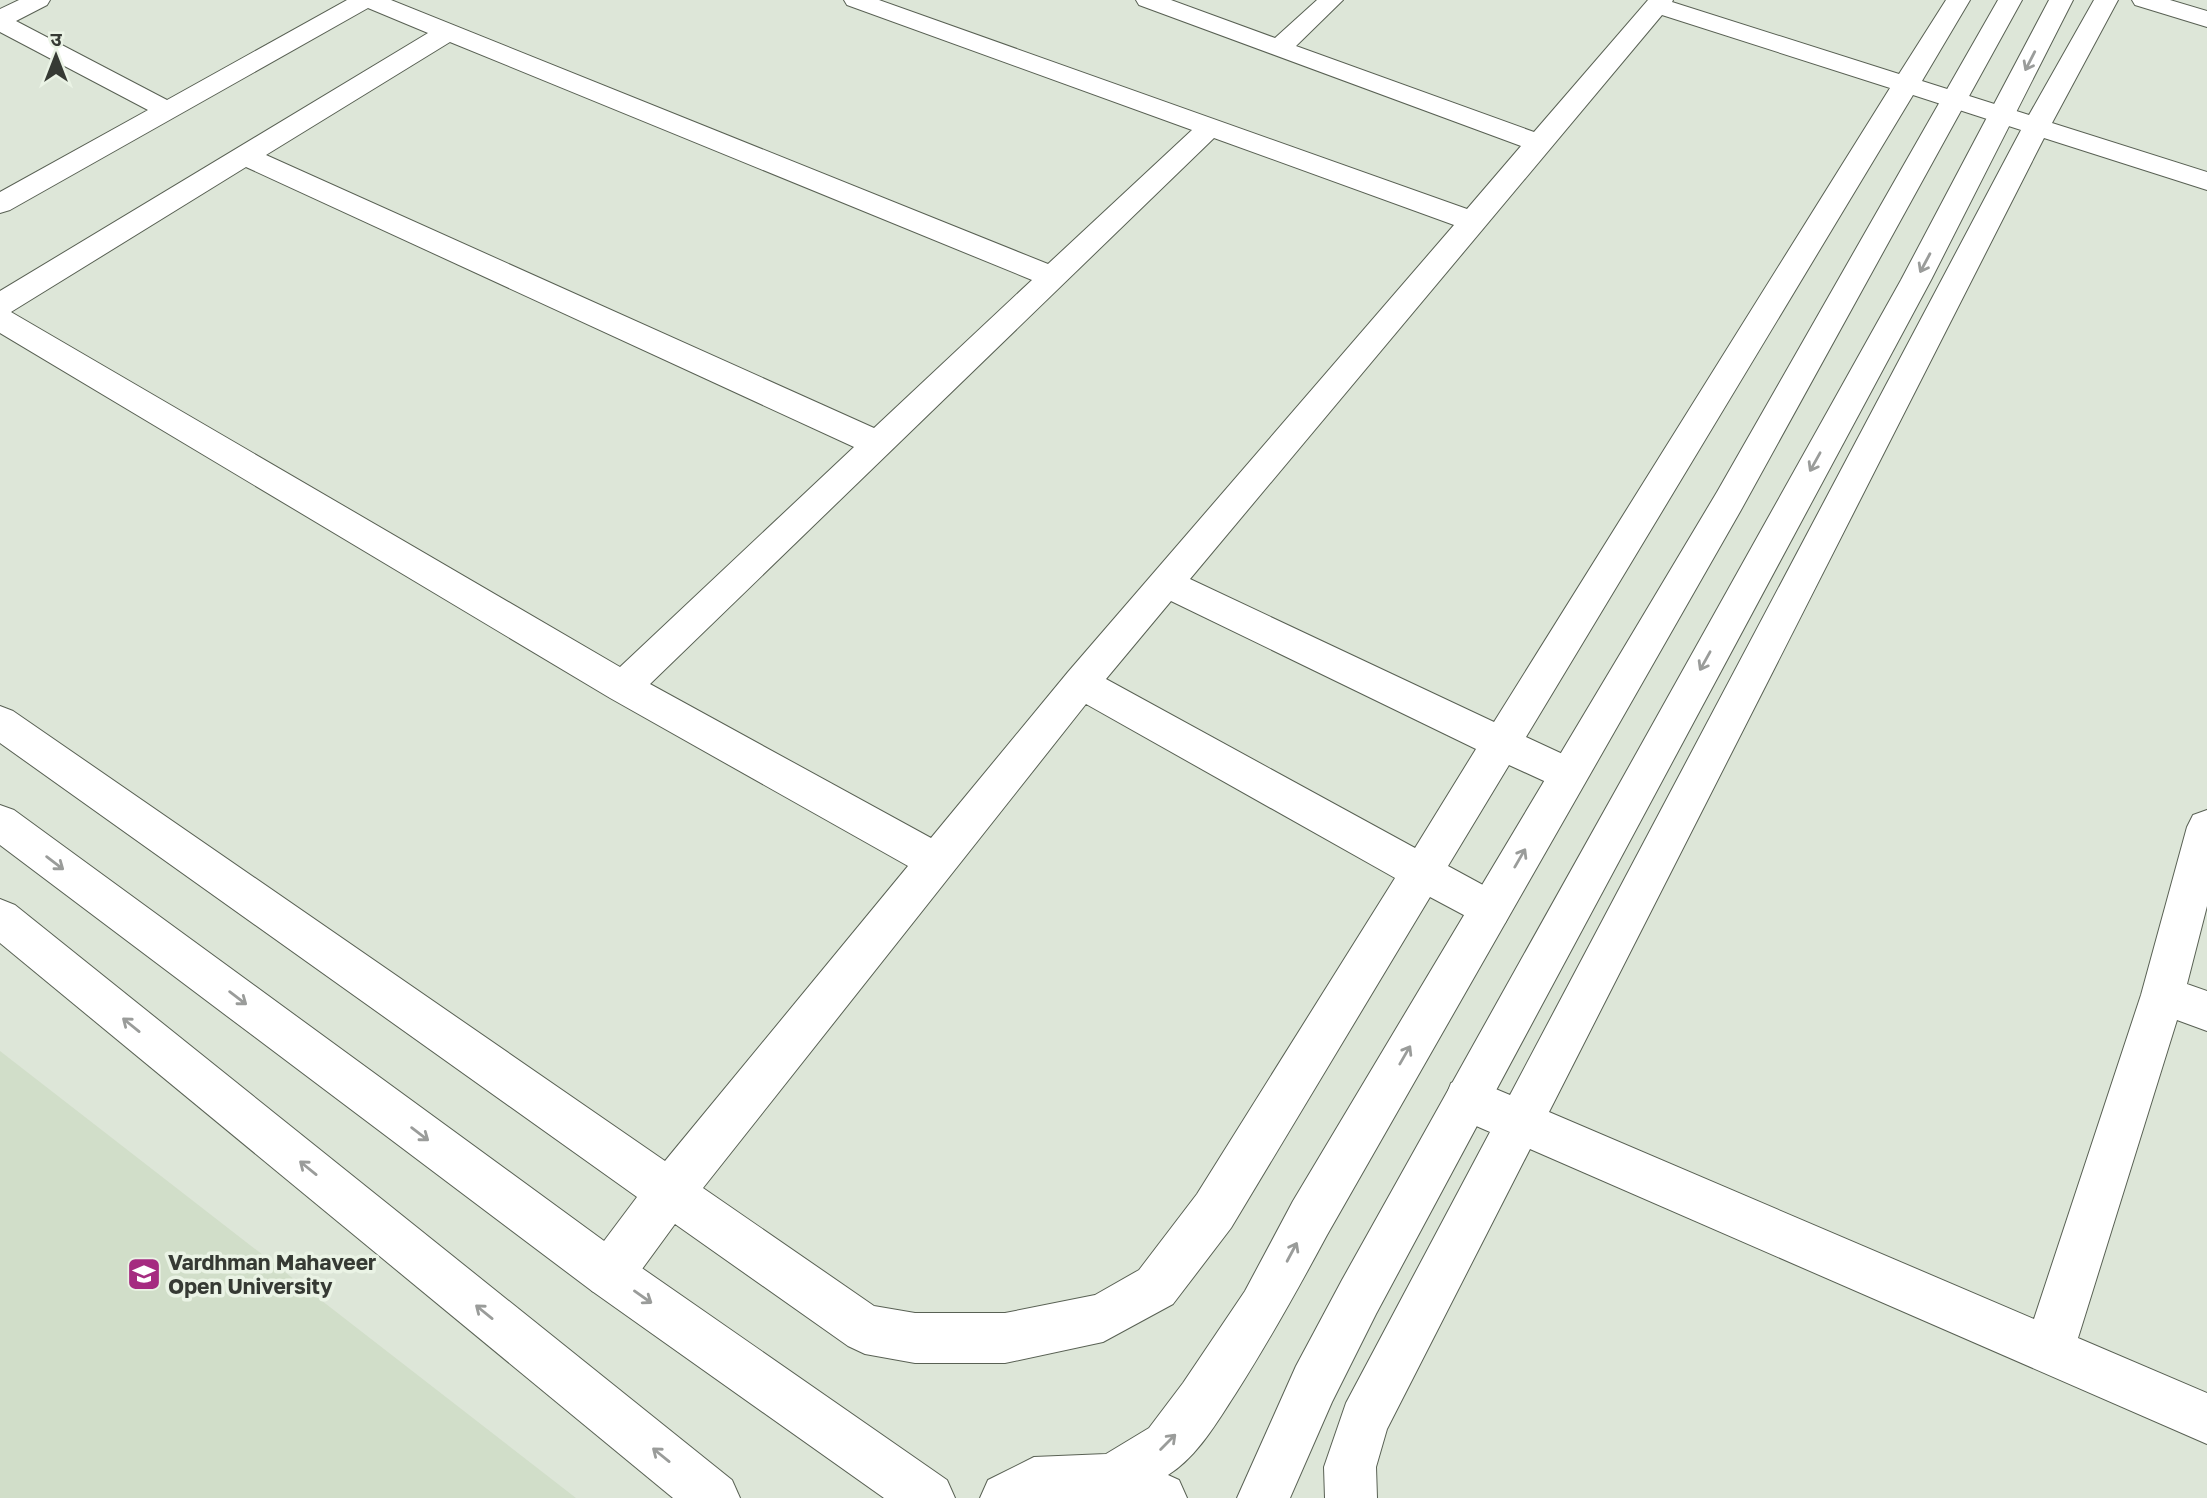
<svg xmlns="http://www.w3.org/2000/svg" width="2207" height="1498" viewBox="0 0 2207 1498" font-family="'Golos Text','Noto Sans Devanagari',sans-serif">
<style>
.built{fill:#d1dec9}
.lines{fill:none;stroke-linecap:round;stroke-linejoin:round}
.minor-casing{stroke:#596154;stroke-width:2}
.tertiary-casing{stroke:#596154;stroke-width:2}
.minor{fill:#fff;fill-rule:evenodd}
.tertiary{fill:#fff;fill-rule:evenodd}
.oneway{stroke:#9a9c9a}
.labels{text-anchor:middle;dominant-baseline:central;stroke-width:7;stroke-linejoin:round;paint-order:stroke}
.near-poi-label{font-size:21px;font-weight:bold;fill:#363a34;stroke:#eaf3e5;text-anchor:start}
</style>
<rect width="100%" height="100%" fill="#dde6d8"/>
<path class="built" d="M0 1051 576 1498H0Z"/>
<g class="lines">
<g class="minor-casing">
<g id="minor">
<path d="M19 0H50L47 5 16 21 167 100 347 0H391L1048 264 1192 130 847 5 844 0H879L1467 209 1521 146 1139 5 1136 0H1171L1275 38 1317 0H1343L1296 46 1534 132 1648 0H1673L1672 2 1899 74 1946 0H1970L1922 81 2029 115 2094 0H2118L2052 123 2207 172V190L2044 138 1549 1112 2034 1319 2141 995 2187 827 2193 815 2207 810V906L2187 984 2207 991V1031L2177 1020 2078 1338 2207 1393V1444L1530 1149 1387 1429 1376 1467 1377 1498H1325L1324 1467 1346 1403 1490 1132 1451 1115 1445 1099 1451 1083 1467 1077 1510 1095 2021 130 1913 95 1526 737 1582 763 1587 775 1582 787 1568 792 1509 765 1448 866 1505 897 1511 910 1505 923 1490 929 1430 897 1231 1228 1173 1304 1103 1342 1005 1363H915L865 1354 848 1346 675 1224 626 1291 609 1298 592 1291 585 1274 592 1257 637 1197 0 743V706L13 711 665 1161 908 866 610 698 0 333V291L428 33 368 8 10 210 0 213V192L148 110 0 32V9ZM1662 15 1890 88 1494 722 1190 579ZM450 42 1032 280 874 428 266 155ZM1214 138 1454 225 1068 672 931 838 650 684ZM246 167 854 447 620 667 11 312ZM1171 601 1476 749 1415 848 1106 679ZM1086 704 1395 878 1197 1194 1139 1270 1095 1295 1005 1313H915L874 1306 703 1188Z"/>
<path d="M2132 0H2170L2207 11V27L2135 5Z"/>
</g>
</g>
<g class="tertiary-casing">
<g id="tertiary">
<path d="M1998 0H2022L1741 510 1327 1235C1298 1289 1269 1341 1236 1393 1217 1422 1198 1456 1168 1475L1179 1480 1187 1498H980L988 1480 1034 1457 1106 1454 1149 1428 1183 1383 1245 1291 1293 1201 1717 492Z"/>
<path d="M2049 0H2073L1931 280 1376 1314 1332 1402 1290 1498H1237L1296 1366 1342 1280 1901 280Z"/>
<path d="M0 805 14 810 626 1257 947 1480 955 1498H884L592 1291 0 845Z"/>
<path d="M0 899 15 905 732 1480 740 1498H673L0 943Z"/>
</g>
</g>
<use href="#minor" class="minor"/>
<use href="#tertiary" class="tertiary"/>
</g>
<defs><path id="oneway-shaft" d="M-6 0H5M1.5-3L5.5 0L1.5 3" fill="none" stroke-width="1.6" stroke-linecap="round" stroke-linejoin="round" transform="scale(1.75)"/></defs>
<g class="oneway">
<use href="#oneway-shaft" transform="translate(2030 61) rotate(117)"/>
<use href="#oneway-shaft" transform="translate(1925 263) rotate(118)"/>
<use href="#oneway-shaft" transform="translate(1815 462) rotate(119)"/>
<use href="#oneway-shaft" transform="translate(1705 661) rotate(119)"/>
<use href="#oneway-shaft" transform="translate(1520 858) rotate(-60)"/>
<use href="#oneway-shaft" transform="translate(55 863) rotate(37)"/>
<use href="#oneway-shaft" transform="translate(238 998) rotate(37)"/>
<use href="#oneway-shaft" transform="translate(131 1025) rotate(-141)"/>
<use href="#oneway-shaft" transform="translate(1405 1055) rotate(-60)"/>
<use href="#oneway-shaft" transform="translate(420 1134) rotate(37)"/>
<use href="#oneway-shaft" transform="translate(308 1168) rotate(-141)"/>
<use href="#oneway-shaft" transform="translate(1292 1252) rotate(-62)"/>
<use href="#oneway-shaft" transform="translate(643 1297) rotate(35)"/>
<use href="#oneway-shaft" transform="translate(484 1312) rotate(-141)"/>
<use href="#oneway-shaft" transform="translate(1168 1442) rotate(-45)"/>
<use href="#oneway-shaft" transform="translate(661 1455) rotate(-141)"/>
</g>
<defs>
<g id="university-square" transform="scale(1.75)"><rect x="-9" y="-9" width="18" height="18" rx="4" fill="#a52b80" stroke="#eaf3e5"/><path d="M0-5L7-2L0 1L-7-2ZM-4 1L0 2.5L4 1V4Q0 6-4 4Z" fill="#fff"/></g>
</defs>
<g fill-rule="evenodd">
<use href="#university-square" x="144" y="1274"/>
</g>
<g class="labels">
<g class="near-poi-label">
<text x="168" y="1262">Vardhman Mahaveer<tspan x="168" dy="24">Open University</tspan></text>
</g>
</g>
<g transform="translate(56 56)" stroke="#eaf3e5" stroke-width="5" paint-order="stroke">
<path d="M0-5L12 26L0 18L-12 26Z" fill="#363a34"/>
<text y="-10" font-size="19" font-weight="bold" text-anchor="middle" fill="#363a34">उ</text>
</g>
</svg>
